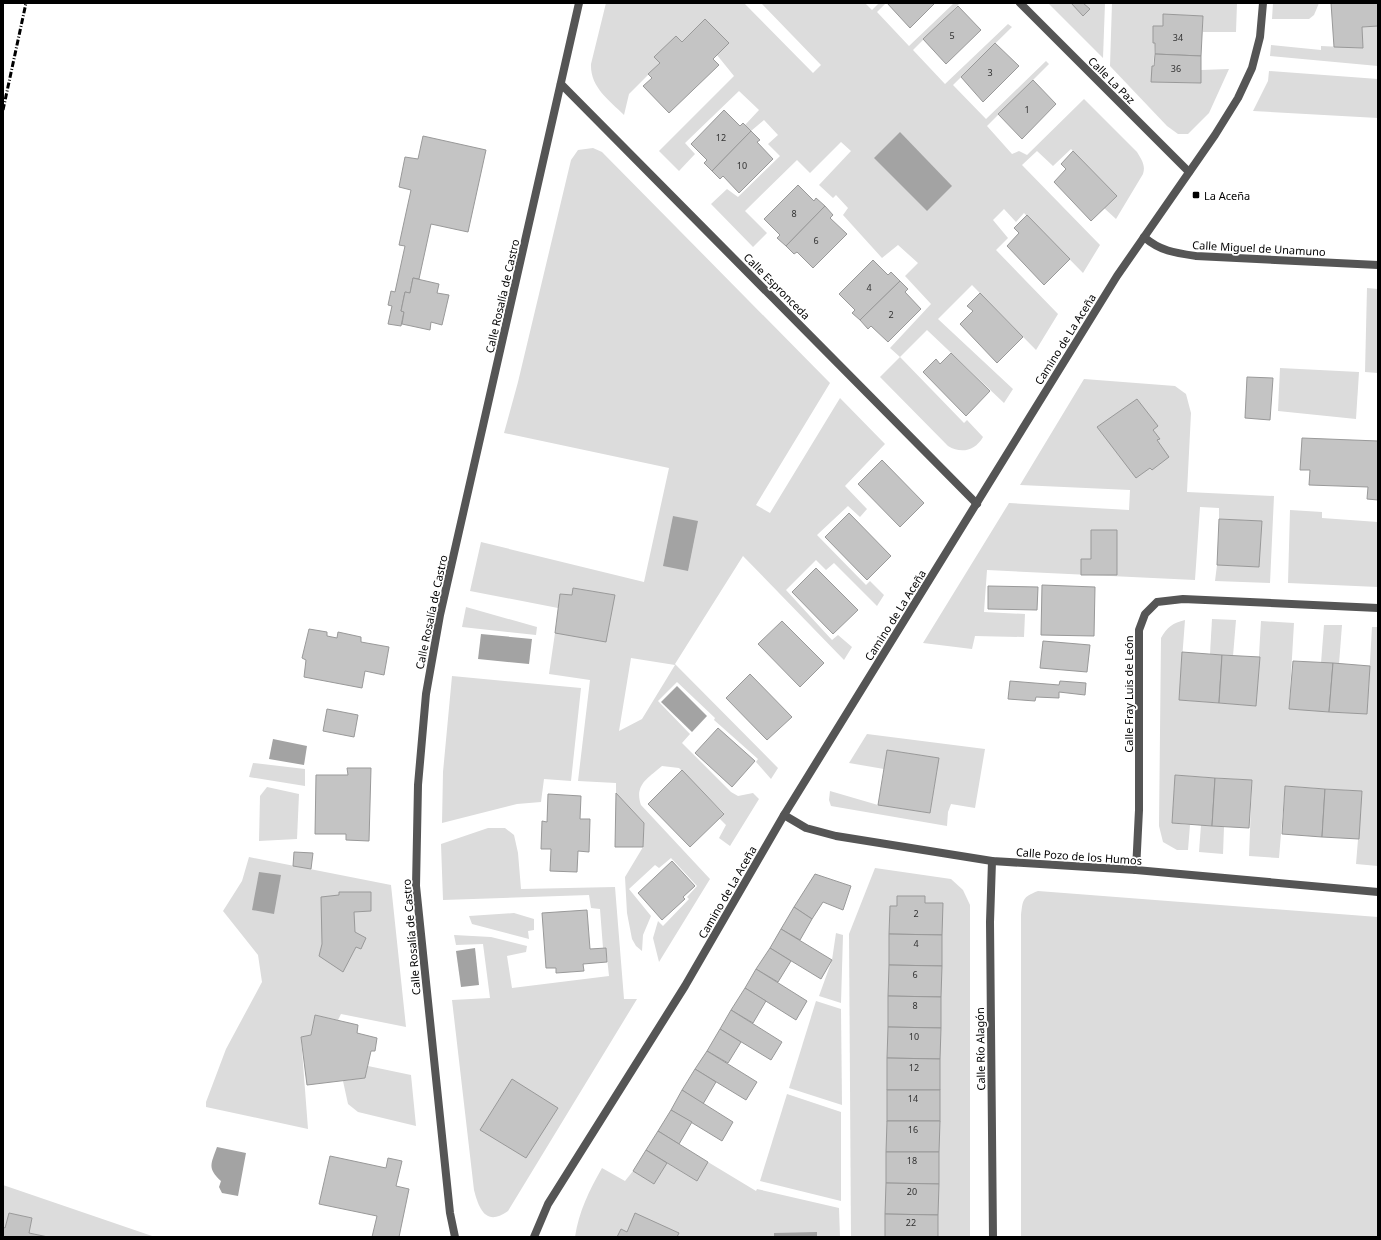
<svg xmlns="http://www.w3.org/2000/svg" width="1381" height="1240" viewBox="0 0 1381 1240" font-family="'Noto Sans',sans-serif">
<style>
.green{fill:#dcdcdc;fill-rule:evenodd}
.water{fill:#a3a3a3}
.building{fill:#c4c4c4;stroke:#999}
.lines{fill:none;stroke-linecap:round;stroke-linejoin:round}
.street{stroke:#555;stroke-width:8}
.rail{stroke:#000;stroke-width:3;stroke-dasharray:6 2 1 2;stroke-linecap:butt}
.poi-dot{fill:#000;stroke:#fff;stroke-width:1.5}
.labels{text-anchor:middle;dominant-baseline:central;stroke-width:3.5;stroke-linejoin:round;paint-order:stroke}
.number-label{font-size:9px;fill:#313131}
.street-label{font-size:11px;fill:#000;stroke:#fff}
.poi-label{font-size:11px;fill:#000;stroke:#fff;text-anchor:start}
</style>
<rect width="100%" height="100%" fill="#fff"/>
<g class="green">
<path d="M606 3H744L813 73 821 65 761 3H865L872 10 879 3H886L877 12 909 46 954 3H960L913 50 945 84 1008 24 1012 27 953 85 986 119 1046 61 1049 64 987 126 1012 154 1019 151 1027 155 1084 99 1137 152C1141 159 1146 165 1143 174L1116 219 1104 208 1116 196 1071 149 1053 166 1037 151 1022 165 1100 245 1083 273 1024 213 1016 222 1004 209 993 220 1008 238 996 250 1058 314 1036 350 972 285 938 319 1013 389 1004 403 927 330 900 357 964 423 967 420 983 437C975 451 961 454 948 446L880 377 900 357 890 348 931 304 905 276 918 263 898 245 882 258 843 215 848 208 836 195 833 198 819 185 851 151 841 142 810 173 797 160 745 211 767 233 753 247 711 204 727 189 738 197 780 156 768 144 778 135 764 120 751 131 745 125 759 110 739 91 685 143 695 154 679 171 659 151 734 76 717 55 729 43 705 19 682 42 676 36 655 57 660 63 629 94 624 115C609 100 590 87 591 64Z"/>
<path d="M1048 3H1105L1103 58Z"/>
<path d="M1112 3H1237L1236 32H1203V16L1163 14V26H1153V42L1155 43 1152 82 1200 83 1201 70 1229 69 1209 113 1188 134H1178L1167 126 1110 66Z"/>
<path d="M1273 3H1319L1314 15 1309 19H1272Z"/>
<path d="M1378 26V66L1270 56 1271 45 1321 50V46L1363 48 1362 27Z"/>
<path d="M1269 71 1378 79V118L1253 111 1268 81Z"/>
<path d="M593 148 602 152 830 383 756 505 770 513 840 398 885 444 845 486 867 509 860 517 848 506 817 535 866 585 870 581 884 595 877 606 834 563 826 570 816 560 786 590 832 640 838 635 852 647 844 660 743 556 675 664 778 768 771 779 756 762 758 759 714 720 715 718 677 682 658 701 690 734 682 743 731 792 738 796 753 793 759 799 730 846 719 838 726 825 719 818 724 813 679 768 662 766C648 778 634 785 641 805L710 879 659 962 653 938 658 921 663 926 689 899 687 897 697 886 671 858 659 868 655 865 629 889 651 916 643 935 642 951 636 946 632 939 627 913 625 877 643 847 644 823 616 793V783L578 781 590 680 549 674 555 633 615 595 573 588 572 595 560 594 558 608 470 591 481 542 644 582 669 468 504 433 518 382 571 160 578 150ZM631 658 675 665 642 719 619 731Z"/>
<path d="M1367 288 1378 289V373L1365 372Z"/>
<path d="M1280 368 1359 372 1356 419 1278 411Z"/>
<path d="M1084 379 1175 386 1186 394 1191 413 1187 492 1274 496 1270 583 1215 581 1217 565 1259 567 1261 521 1219 519V508L1200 507 1195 580 987 570 984 612 1025 614 1024 637 975 636 972 649 923 643 1009 503 1129 510 1130 490 1020 485Z"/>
<path d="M1290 510 1322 512V518L1378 522V587L1288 583Z"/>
<path d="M466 607 537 627 536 635 462 627Z"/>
<path d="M1212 619 1236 620 1233 656 1210 654Z"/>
<path d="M1185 620 1179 700 1256 706 1261 621 1294 623 1289 709 1367 714 1372 627H1378V866L1356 864 1362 791 1285 786 1279 858 1249 856 1252 780 1175 775 1172 823 1190 825 1188 850H1177L1163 842 1159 826 1161 638C1167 627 1173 623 1185 620Z"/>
<path d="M1324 625H1342L1339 664 1321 663Z"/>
<path d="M452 676 581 688 571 781 544 779 541 802 517 804 442 823 443 772Z"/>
<path d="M867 734 985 749 975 808 951 804 948 812 947 826 831 806 829 800 830 791 878 805 930 813 939 758 887 750 884 769 849 763Z"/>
<path d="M253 763 305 769V786L249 777Z"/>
<path d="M267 787 299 794 297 839 259 841 260 796Z"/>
<path d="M1201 825 1224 827 1223 854 1199 852Z"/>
<path d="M488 828H505L514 835 518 853 521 889 615 887 624 999H637L508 1211C486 1227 479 1209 474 1190L452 1000 490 998 483 944 456 945 454 935 491 937 527 946 526 952 507 956 512 988 609 976 606 948H603L600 909 591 908 589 895 443 900 441 844Z"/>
<path d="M249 857 391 885 406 1027 341 1014 338 1020 315 1015 311 1035 301 1037 308 1129 206 1107V1102L226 1049 262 982 258 955 223 911 242 881Z"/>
<path d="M875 868 951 879 963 890 970 905V1237H851L849 934Z"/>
<path d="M1038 891 1378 917V1237H1021V915C1023 900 1022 897 1038 891Z"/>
<path d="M514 913 534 919V930L528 931 529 939 472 924 469 916Z"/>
<path d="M836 933 843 935 841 1003 819 996 832 960Z"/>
<path d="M816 1001 841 1009 842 1105 789 1088Z"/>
<path d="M368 1066 411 1075 416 1126 358 1112 348 1104 343 1081 365 1078Z"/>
<path d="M787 1094 841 1112V1201L760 1181Z"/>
<path d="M708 1162 756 1191 757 1189 839 1208 840 1237H575C579 1211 589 1191 602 1168L625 1181 633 1171 654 1184 667 1163 697 1181Z"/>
<path d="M3 1185 155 1237H48L29 1233 32 1218 9 1213 5 1228 3 1227Z"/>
</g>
<g class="water">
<path d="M900 132 952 186 927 211 874 158Z"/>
<path d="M673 516 698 521 688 571 663 566Z"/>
<path d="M481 634 532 639 529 664 478 659Z"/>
<path d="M677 686 707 716 692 732 661 702Z"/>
<path d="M273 739 307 746 304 765 269 759Z"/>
<path d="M259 872 281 875 274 914 252 910Z"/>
<path d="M475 948 479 985 461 987 456 951Z"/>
<path d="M217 1147 246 1153 238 1196 222 1193 219 1187 221 1181C207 1168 211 1164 217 1147Z"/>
<path d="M817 1232V1237H774V1233Z"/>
</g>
<g class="building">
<path d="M887 3H935L910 28Z"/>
<path d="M1071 3H1083L1090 9 1083 16Z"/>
<path d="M1331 3H1378V26L1362 27 1363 48 1334 47Z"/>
<path d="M958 6 981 30 946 64 923 39Z"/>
<path d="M1163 14 1203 16 1201 56 1155 54V43H1153V26H1163Z"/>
<path d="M705 19 729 43 713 59 719 65 669 113 643 86 652 78 648 74 660 63 654 57 676 36 682 42Z"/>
<path d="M995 43 1019 66 983 102 961 77Z"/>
<path d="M1155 54 1201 56V83L1151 82 1152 66H1154Z"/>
<path d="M1033 80 1056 104 1022 139 998 114Z"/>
<path d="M724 110 740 126 743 123 751 131 712 171 704 163 707 160 691 144Z"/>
<path d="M751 131 760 140 757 142 773 159 739 193 723 176 720 179 712 171Z"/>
<path d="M423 136 486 150 468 232 431 224 419 279 413 278 410 293 405 292 401 311 404 312 401 326 388 324 392 306 388 305 391 291 395 292 405 246 399 245 411 190 399 187 405 157 418 159Z"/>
<path d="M1073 151 1117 196 1091 221 1054 182 1066 169 1061 164Z"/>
<path d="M798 185 814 201 816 198 825 206 786 246 777 238 780 235 764 219Z"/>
<path d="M825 206 833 215 830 218 847 234 813 268 797 252 794 254 786 246Z"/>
<path d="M1027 215 1070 259 1044 285 1007 246 1019 233 1014 228Z"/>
<path d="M873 260 888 275 891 272 900 281 860 320 852 313 855 310 839 294Z"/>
<path d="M413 278 439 284 437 293 449 295 442 325 431 322 430 330 402 324 404 312 401 311 405 292 410 293Z"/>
<path d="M900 281 908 289 905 292 921 309 888 342 871 326 868 329 860 320Z"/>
<path d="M980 293 1023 337 997 363 960 324 973 311 967 306Z"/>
<path d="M951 353 990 391 966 416 923 372 936 359 940 364Z"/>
<path d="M1247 377 1273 378 1270 420 1245 418Z"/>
<path d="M1137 399 1158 426 1153 430 1160 439 1157 440 1169 457 1152 470 1150 468 1136 478 1097 427Z"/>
<path d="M1302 438 1378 441V500L1367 499 1368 487 1309 485 1310 470H1300Z"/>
<path d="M882 460 924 503 900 527 858 484Z"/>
<path d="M849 513 891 556 867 580 825 537Z"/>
<path d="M1219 519 1262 521 1259 567 1217 565Z"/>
<path d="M1091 530H1117V575H1081V559H1091Z"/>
<path d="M816 568 858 610 833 634 792 592Z"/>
<path d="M1042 585 1095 587 1094 636 1041 635Z"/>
<path d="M988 586 1038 587 1037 610 988 609Z"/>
<path d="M573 588 615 595 606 642 555 633 560 594 572 595Z"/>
<path d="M782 621 824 663 800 687 758 644Z"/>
<path d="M309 629 327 632V636L337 638 338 632 361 637V642L389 647 384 675 365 671 362 688 304 677 306 660 302 658Z"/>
<path d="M1043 641 1090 645 1087 672 1040 668Z"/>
<path d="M1182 652 1222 655 1219 703 1179 700Z"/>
<path d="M1222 655 1260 657 1256 706 1219 703Z"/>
<path d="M1293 661 1333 663 1329 712 1289 709Z"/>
<path d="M1333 663 1370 666 1367 714 1329 712Z"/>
<path d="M750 674 792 717 767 740 726 698Z"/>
<path d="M1010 681 1059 685 1060 681 1086 683 1085 695 1059 692V698L1036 697 1035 701 1008 699Z"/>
<path d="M327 709 358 715 354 737 323 731Z"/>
<path d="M718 728 755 761 732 787 695 753Z"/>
<path d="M887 750 939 758 930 813 878 805Z"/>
<path d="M347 768H371L369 841 346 840V834H315L316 775H348Z"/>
<path d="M682 770 724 814 690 847 648 804Z"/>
<path d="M1175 775 1215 778 1212 826 1172 823Z"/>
<path d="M1215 778 1252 780 1249 828 1212 826Z"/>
<path d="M1285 786 1325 789 1322 837 1282 834Z"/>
<path d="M1325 789 1362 791 1359 839 1322 837Z"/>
<path d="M616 793 644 823 643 847H615Z"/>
<path d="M548 794 581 796 580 819H590L589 852 578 851 577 872 550 871 551 849H541L542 821 547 822Z"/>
<path d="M294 852 313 853 311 869 293 866Z"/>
<path d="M672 861 695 886 683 897 685 899 662 920 638 893Z"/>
<path d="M815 874 851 886 843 910 823 902 812 919 794 907Z"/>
<path d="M339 892H371V911L354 912 355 932 366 938 361 949 356 947 343 972 319 956 322 944 321 897 339 895Z"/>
<path d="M897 896H925V903H943L942 935 889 934 890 906H897Z"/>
<path d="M794 907 812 919 800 940 781 929Z"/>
<path d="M587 910 590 949 606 948 607 962 583 964 584 971 556 973V968H546L542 913Z"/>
<path d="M781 929 832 960 821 979 770 948Z"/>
<path d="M889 934 942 935V966L889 965Z"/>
<path d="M770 948 791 961 778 982 756 969Z"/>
<path d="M889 965 942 966 941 997 888 996Z"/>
<path d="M756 969 807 1001 796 1020 745 988Z"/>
<path d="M745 988 766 1001 753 1023 731 1010Z"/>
<path d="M888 996 941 997V1028L888 1027Z"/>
<path d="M731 1010 782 1042 771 1060 720 1029Z"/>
<path d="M315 1015 358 1025 357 1033 377 1038 375 1051H371L365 1078 307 1085 301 1037 311 1035Z"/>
<path d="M888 1027 941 1028 940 1059 887 1058Z"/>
<path d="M720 1029 741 1042 728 1063 707 1051Z"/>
<path d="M707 1051 757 1082 746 1100 695 1069Z"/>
<path d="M887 1058 940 1059V1090H887Z"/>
<path d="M695 1069 716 1082 703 1104 682 1090Z"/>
<path d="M512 1079 558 1108 526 1158 480 1130Z"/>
<path d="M682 1090 733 1122 722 1141 671 1110Z"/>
<rect x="887" y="1090" width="53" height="31"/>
<path d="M671 1110 692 1122 679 1144 658 1131Z"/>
<path d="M887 1121H940L939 1152H886Z"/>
<path d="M658 1131 708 1162 697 1181 646 1150Z"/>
<path d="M646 1150 667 1163 654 1184 633 1171Z"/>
<path d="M886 1152H939V1184L886 1183Z"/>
<path d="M330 1156 386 1168 388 1158 402 1161 396 1186 409 1189 399 1237H372L377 1216 319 1204Z"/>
<path d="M886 1183 939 1184 938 1215 885 1214Z"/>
<path d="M9 1213 32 1218 29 1233 48 1237H3V1227L5 1228Z"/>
<path d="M635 1213 679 1233 677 1237H617L621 1229 627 1232Z"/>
<path d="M885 1214 938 1215V1237H885Z"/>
</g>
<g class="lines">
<g class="street">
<path d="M1020 3 1189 172"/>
<path d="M561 84 977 504"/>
<path d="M1144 237C1160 251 1175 253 1196 256L1378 265"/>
<path d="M784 815 806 828 836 836 992 861 1136 870 1378 892"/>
<path d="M992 861 990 922 993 1237"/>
<path d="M1136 870 1139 810V630L1145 614 1157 602 1183 599 1378 608"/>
<path d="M455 1237 450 1213 416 886 418 785 426 694 440 615 579 3"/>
<path d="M534 1237 548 1204 685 986 784 815 1117 276 1215 135 1238 98 1252 68 1260 37 1263 3"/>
</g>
<path class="rail" d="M3 110 26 3"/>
</g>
<rect class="poi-dot" x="1192" y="191" width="8" height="8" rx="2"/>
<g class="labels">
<g class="number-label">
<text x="952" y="35">5</text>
<text x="1178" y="37">34</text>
<text x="1176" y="68">36</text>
<text x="990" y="72">3</text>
<text x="1027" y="109">1</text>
<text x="721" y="137">12</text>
<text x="742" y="165">10</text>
<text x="794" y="213">8</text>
<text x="816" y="240">6</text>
<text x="869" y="287">4</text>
<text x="891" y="314">2</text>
<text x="916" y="913">2</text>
<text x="916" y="943">4</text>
<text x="915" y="974">6</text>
<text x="915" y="1005">8</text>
<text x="914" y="1036">10</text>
<text x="914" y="1067">12</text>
<text x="913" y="1098">14</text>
<text x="913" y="1129">16</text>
<text x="912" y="1160">18</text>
<text x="912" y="1191">20</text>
<text x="911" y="1222">22</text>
</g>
<g class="street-label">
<text transform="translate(1112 80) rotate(45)">Calle La Paz</text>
<text transform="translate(1259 248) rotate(3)">Calle Miguel de Unamuno</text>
<text transform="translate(777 286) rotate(45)">Calle Espronceda</text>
<text transform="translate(502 296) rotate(-77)">Calle Rosalía de Castro</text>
<text transform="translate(1065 339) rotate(-58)">Camino de La Aceña</text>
<text transform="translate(431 612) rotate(-78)">Calle Rosalía de Castro</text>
<text transform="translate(895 615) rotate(-58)">Camino de La Aceña</text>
<text transform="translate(1128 694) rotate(-90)">Calle Fray Luis de León</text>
<text transform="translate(1079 856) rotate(4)">Calle Pozo de los Humos</text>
<text transform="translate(727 892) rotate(-60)">Camino de La Aceña</text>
<text transform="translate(411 937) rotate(-95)">Calle Rosalía de Castro</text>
<text transform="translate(980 1049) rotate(-91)">Calle Río Alagón</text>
</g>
<g class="poi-label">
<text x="1204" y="195">La Aceña</text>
</g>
</g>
<rect width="1381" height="1240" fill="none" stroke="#000000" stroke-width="8"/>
</svg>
